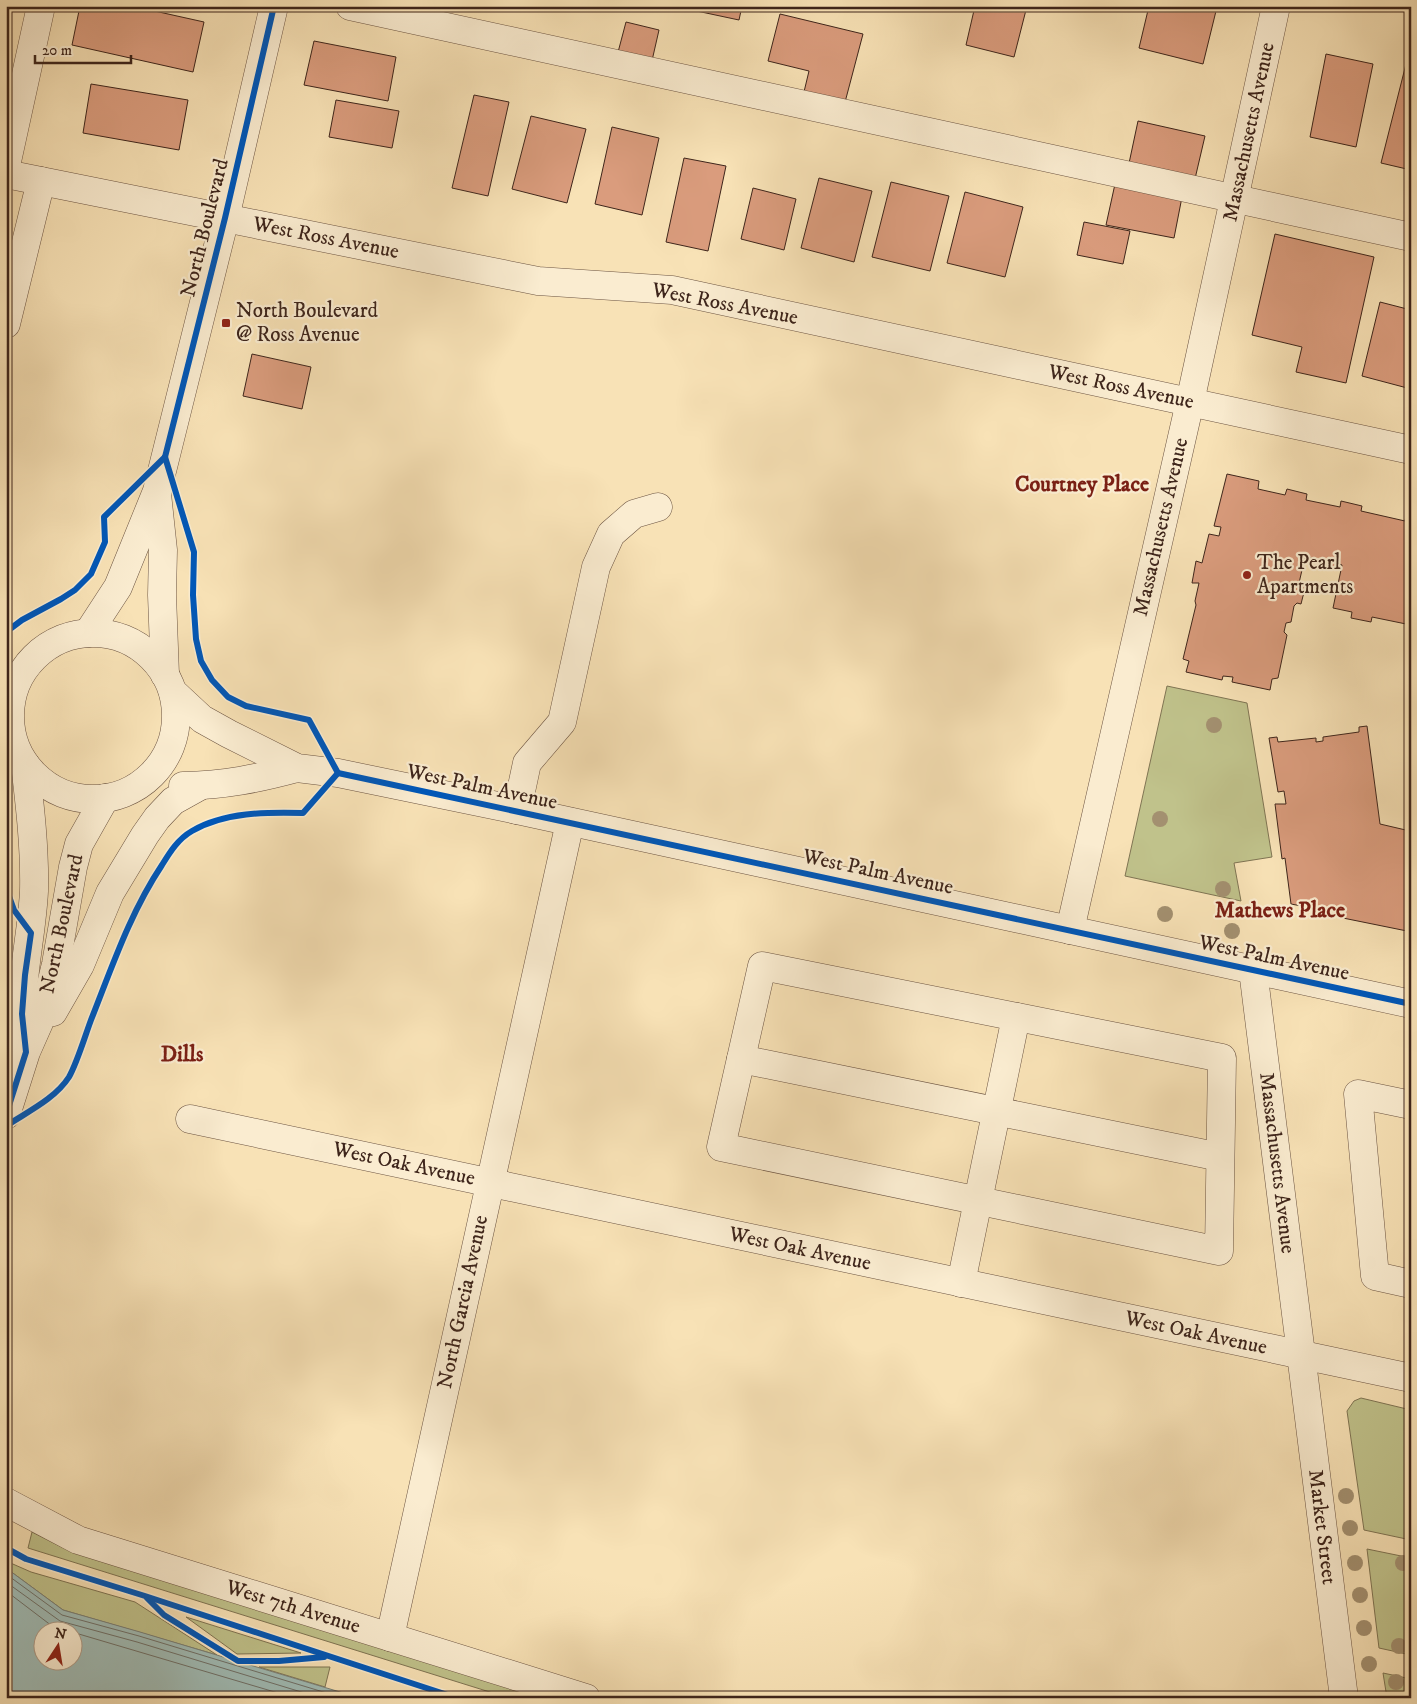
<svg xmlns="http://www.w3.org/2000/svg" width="1417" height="1704" viewBox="0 0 1417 1704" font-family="'IM FELL DW Pica',serif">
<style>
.green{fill:#c0c28b;stroke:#7f7453}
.water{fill:#a0bcb6;stroke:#798078;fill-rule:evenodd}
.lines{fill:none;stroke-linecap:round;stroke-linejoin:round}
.shore{stroke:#6f7068;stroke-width:1}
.building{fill:#da9c7d;stroke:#3e251b}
.minor-casing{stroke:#6c5442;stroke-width:29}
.minor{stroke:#faecd0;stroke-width:28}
.cycleway-casing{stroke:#faecd0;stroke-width:9}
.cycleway{stroke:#0057b8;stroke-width:6}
.tree{fill:#a39070}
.poi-dot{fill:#8f2418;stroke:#faecd0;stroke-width:2}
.labels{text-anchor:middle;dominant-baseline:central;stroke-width:4.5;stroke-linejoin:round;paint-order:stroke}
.street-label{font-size:21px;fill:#3e251b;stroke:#faecd0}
.poi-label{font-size:21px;fill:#3e251b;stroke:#faecd0;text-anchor:start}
.neighbourhood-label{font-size:22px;font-weight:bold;fill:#7a1f14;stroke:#faecd0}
</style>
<rect width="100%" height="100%" fill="#f8e2b6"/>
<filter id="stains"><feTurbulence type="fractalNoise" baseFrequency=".004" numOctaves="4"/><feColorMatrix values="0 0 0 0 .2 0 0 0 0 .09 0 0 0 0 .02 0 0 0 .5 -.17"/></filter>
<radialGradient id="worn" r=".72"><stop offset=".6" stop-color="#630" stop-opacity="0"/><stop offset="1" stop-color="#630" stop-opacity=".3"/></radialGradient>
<g class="green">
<path d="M1167 686 1247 703 1272 857 1234 863 1241 901 1125 876Z"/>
<path d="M1361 1398 1411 1410V1540L1364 1530 1347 1411 1354 1401Z"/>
<path d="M32 1532 68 1550 541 1698H509L28 1548Z"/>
<path d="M1367 1549 1411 1558V1655L1379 1648Z"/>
<path d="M6 1561 31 1572 135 1602 217 1655 63 1610 6 1568Z"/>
<path d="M186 1617 301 1653 237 1654Z"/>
<path d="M259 1667H330L325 1687Z"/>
<path d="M1383 1673 1411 1679V1698H1387Z"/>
</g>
<path class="water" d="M6 1568 63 1610 140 1632 360 1698H6ZM42 1632H72V1662H42Z"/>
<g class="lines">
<g class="shore">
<path d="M6 1574 62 1615 139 1636 343 1698"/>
<path d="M6 1582 60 1621 137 1642 321 1698"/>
<path d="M6 1591 52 1626 69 1632"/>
<path d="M72 1632 295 1698"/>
</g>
</g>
<g class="building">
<path d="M80 6H132L204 22 193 72 72 45Z"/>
<path d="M693 6H742L739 20 692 10Z"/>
<path d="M975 6H1027L1014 57 966 45Z"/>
<path d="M1149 6H1196L1216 11 1203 64 1139 48Z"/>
<path d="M780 14 863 34 844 106 803 96 809 71 768 61Z"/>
<path d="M626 22 659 30 651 65 617 56Z"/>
<path d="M6 35 10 36 6 55Z"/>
<path d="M314 41 396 57 388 101 304 85Z"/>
<path d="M1326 54 1373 64 1356 147 1310 137Z"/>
<path d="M1406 64 1411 65V170L1381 163Z"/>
<path d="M91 84 188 100 179 150 83 133Z"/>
<path d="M474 95 509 102 488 196 452 188Z"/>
<path d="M336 100 399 111 392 148 329 137Z"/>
<path d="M531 116 586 129 567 203 512 189Z"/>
<path d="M1138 121 1205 136 1194 183 1128 168Z"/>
<path d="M612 127 659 138 642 215 595 204Z"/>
<path d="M684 158 726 166 708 251 666 242Z"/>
<path d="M819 178 872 191 854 262 801 248Z"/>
<path d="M891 182 949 196 930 271 872 257Z"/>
<path d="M1115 184 1182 197 1174 238 1106 225Z"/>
<path d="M753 188 796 199 784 250 741 239Z"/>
<path d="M965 192 1023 207 1005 277 947 263Z"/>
<path d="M1084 222 1130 231 1123 264 1077 255Z"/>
<path d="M1275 234 1374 257 1346 383 1296 372 1302 347 1252 335Z"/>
<path d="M1380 302 1411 310V389L1362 376Z"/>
<path d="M252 354 311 367 302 409 243 396Z"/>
<path d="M1227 474 1259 481 1258 489 1285 495 1287 489 1307 494 1306 500 1340 507 1341 501 1362 506 1361 511 1405 521 1406 516 1411 517V625L1372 617 1371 622 1351 618 1352 612 1333 608 1342 565 1337 563 1336 567 1320 564 1321 560 1305 557 1299 583 1306 584 1301 604 1297 603 1294 606 1291 622 1286 623 1284 632 1287 635 1278 678 1272 679 1270 690 1232 682 1233 677 1223 676 1222 680 1186 672 1189 661 1183 659 1196 605 1195 601 1199 583H1192L1196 561 1202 563 1209 534 1219 536 1221 527 1214 526Z"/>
<path d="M1367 726 1380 824 1410 831 1411 828V938L1406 937 1407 931 1338 917V913L1291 904 1285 858 1282 859 1275 804H1286L1284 791 1278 792 1269 738 1277 737 1278 742 1316 738V742L1323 741V737L1359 732V727Z"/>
</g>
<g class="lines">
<g class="minor-casing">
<g id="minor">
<path d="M350 6 1411 237"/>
<path d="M6 166 41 6"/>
<path d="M6 174 538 281 672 290 1411 450"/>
<path d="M6 324 41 181"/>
<path d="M157 494 163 550 162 595 165 675"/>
<path d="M88 633 118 587 157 491 225 218 274 6"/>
<circle cx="93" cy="716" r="83"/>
<path d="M173 692 202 719 229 734 297 768 338 773 517 810 1411 1004"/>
<path d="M25 764C30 806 35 849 34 891 32 932 22 972 22 1013 22 1026 24 1039 25 1051"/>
<path d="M183 786C225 785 256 779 297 768"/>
<path d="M517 810 527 763 562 722 596 567 611 534 634 514 658 507"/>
<path d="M1070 930 1190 402 1276 6"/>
<path d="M762 966 1222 1058 1219 1251 721 1147Z"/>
<path d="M1253 970 1344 1698"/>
<path d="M53 1012 80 965 110 893 145 835 157 818 173 801 200 786"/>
<path d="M741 1059 1220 1157"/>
<path d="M1411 1105 1358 1094 1375 1276 1411 1284"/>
<path d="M6 1115 26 1052 45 1009 56 964 73 867 79 844 105 798"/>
<path d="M190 1119 1411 1378"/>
<path d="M961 1283 1016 1017"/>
<path d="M6 1502 78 1540 586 1698"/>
<path d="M390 1637 570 822"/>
</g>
</g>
<use href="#minor" class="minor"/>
<g class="cycleway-casing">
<g id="cycleway">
<path d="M165 457 225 218 274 6"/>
<path d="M165 457 194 552 193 595 196 639 201 661 212 680 228 697 246 706 309 720 338 773"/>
<path d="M6 632 22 620 61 599 75 590 91 574 105 542 104 517 165 457"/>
<path d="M338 773 1411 1004"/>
<path d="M6 888 14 910 31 933 25 975 22 1014 26 1052 6 1115"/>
<path d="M6 1126C27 1112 55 1099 69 1077 77 1063 85 1036 91 1020 112 967 130 913 162 865 170 852 178 839 192 831 224 812 267 812 303 813L338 773"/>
<path d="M6 1548 26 1559 145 1596 457 1698"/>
<path d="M147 1598 164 1615 238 1661H279L324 1657"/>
</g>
</g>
<use href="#cycleway" class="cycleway"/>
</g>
<g class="tree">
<circle cx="1214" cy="725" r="8"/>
<circle cx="1160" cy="819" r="8"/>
<circle cx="1223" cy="889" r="8"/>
<circle cx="1165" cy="914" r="8"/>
<circle cx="1232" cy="931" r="8"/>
<circle cx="1346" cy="1496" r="8"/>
<circle cx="1350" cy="1528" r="8"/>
<circle cx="1355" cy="1563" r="8"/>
<circle cx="1403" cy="1563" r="8"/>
<circle cx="1360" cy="1595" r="8"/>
<circle cx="1364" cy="1628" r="8"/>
<circle cx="1399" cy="1646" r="8"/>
<circle cx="1369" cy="1664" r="8"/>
<circle cx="1396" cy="1682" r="8"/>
</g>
<g class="poi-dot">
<rect x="221" y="318" width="10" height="10" rx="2.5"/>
<circle cx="1247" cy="575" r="5"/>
</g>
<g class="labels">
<g class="street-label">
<text transform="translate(1249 132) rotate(-78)">Massachusetts Avenue</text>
<text transform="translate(205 228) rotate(-76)">North Boulevard</text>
<text transform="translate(326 238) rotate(11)">West Ross Avenue</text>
<text transform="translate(725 304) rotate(11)">West Ross Avenue</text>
<text transform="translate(1121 387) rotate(12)">West Ross Avenue</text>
<text transform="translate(1161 527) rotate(-77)">Massachusetts Avenue</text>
<text transform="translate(482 787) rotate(12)">West Palm Avenue</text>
<text transform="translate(878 872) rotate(12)">West Palm Avenue</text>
<text transform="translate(62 924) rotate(-78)">North Boulevard</text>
<text transform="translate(1274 958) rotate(12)">West Palm Avenue</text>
<text transform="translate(1277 1163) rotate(83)">Massachusetts Avenue</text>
<text transform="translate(404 1164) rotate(12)">West Oak Avenue</text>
<text transform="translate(800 1249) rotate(12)">West Oak Avenue</text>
<text transform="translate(463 1302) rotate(-78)">North Garcia Avenue</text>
<text transform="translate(1196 1333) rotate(12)">West Oak Avenue</text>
<text transform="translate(1322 1527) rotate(83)">Market Street</text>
<text transform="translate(293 1607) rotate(17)">West 7th Avenue</text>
</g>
<g class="poi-label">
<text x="236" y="311">North Boulevard<tspan x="236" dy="24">@ Ross Avenue</tspan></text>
<text x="1257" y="563">The Pearl<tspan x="1257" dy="24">Apartments</tspan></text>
</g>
<g class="neighbourhood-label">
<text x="1082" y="484">Courtney Place</text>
<text x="1280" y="910">Mathews Place</text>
<text x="182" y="1054">Dills</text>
</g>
</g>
<rect width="1417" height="1704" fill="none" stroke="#f8e2b6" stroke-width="25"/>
<rect x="8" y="8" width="1402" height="1689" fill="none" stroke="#3e251b" stroke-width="2.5"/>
<rect x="12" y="12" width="1392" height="1679" fill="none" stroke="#3e251b"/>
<g transform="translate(58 1646) rotate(12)"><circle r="24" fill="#faecd0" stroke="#af9c88"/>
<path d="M0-4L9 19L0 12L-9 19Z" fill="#8f2418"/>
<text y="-8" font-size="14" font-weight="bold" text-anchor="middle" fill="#3e251b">N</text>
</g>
<path d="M35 55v8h96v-8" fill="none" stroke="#3e251b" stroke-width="2.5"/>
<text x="42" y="55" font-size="15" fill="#3e251b" stroke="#faecd0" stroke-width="4" paint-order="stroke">20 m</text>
<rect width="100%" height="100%" filter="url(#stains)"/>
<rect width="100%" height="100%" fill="url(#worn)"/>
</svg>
